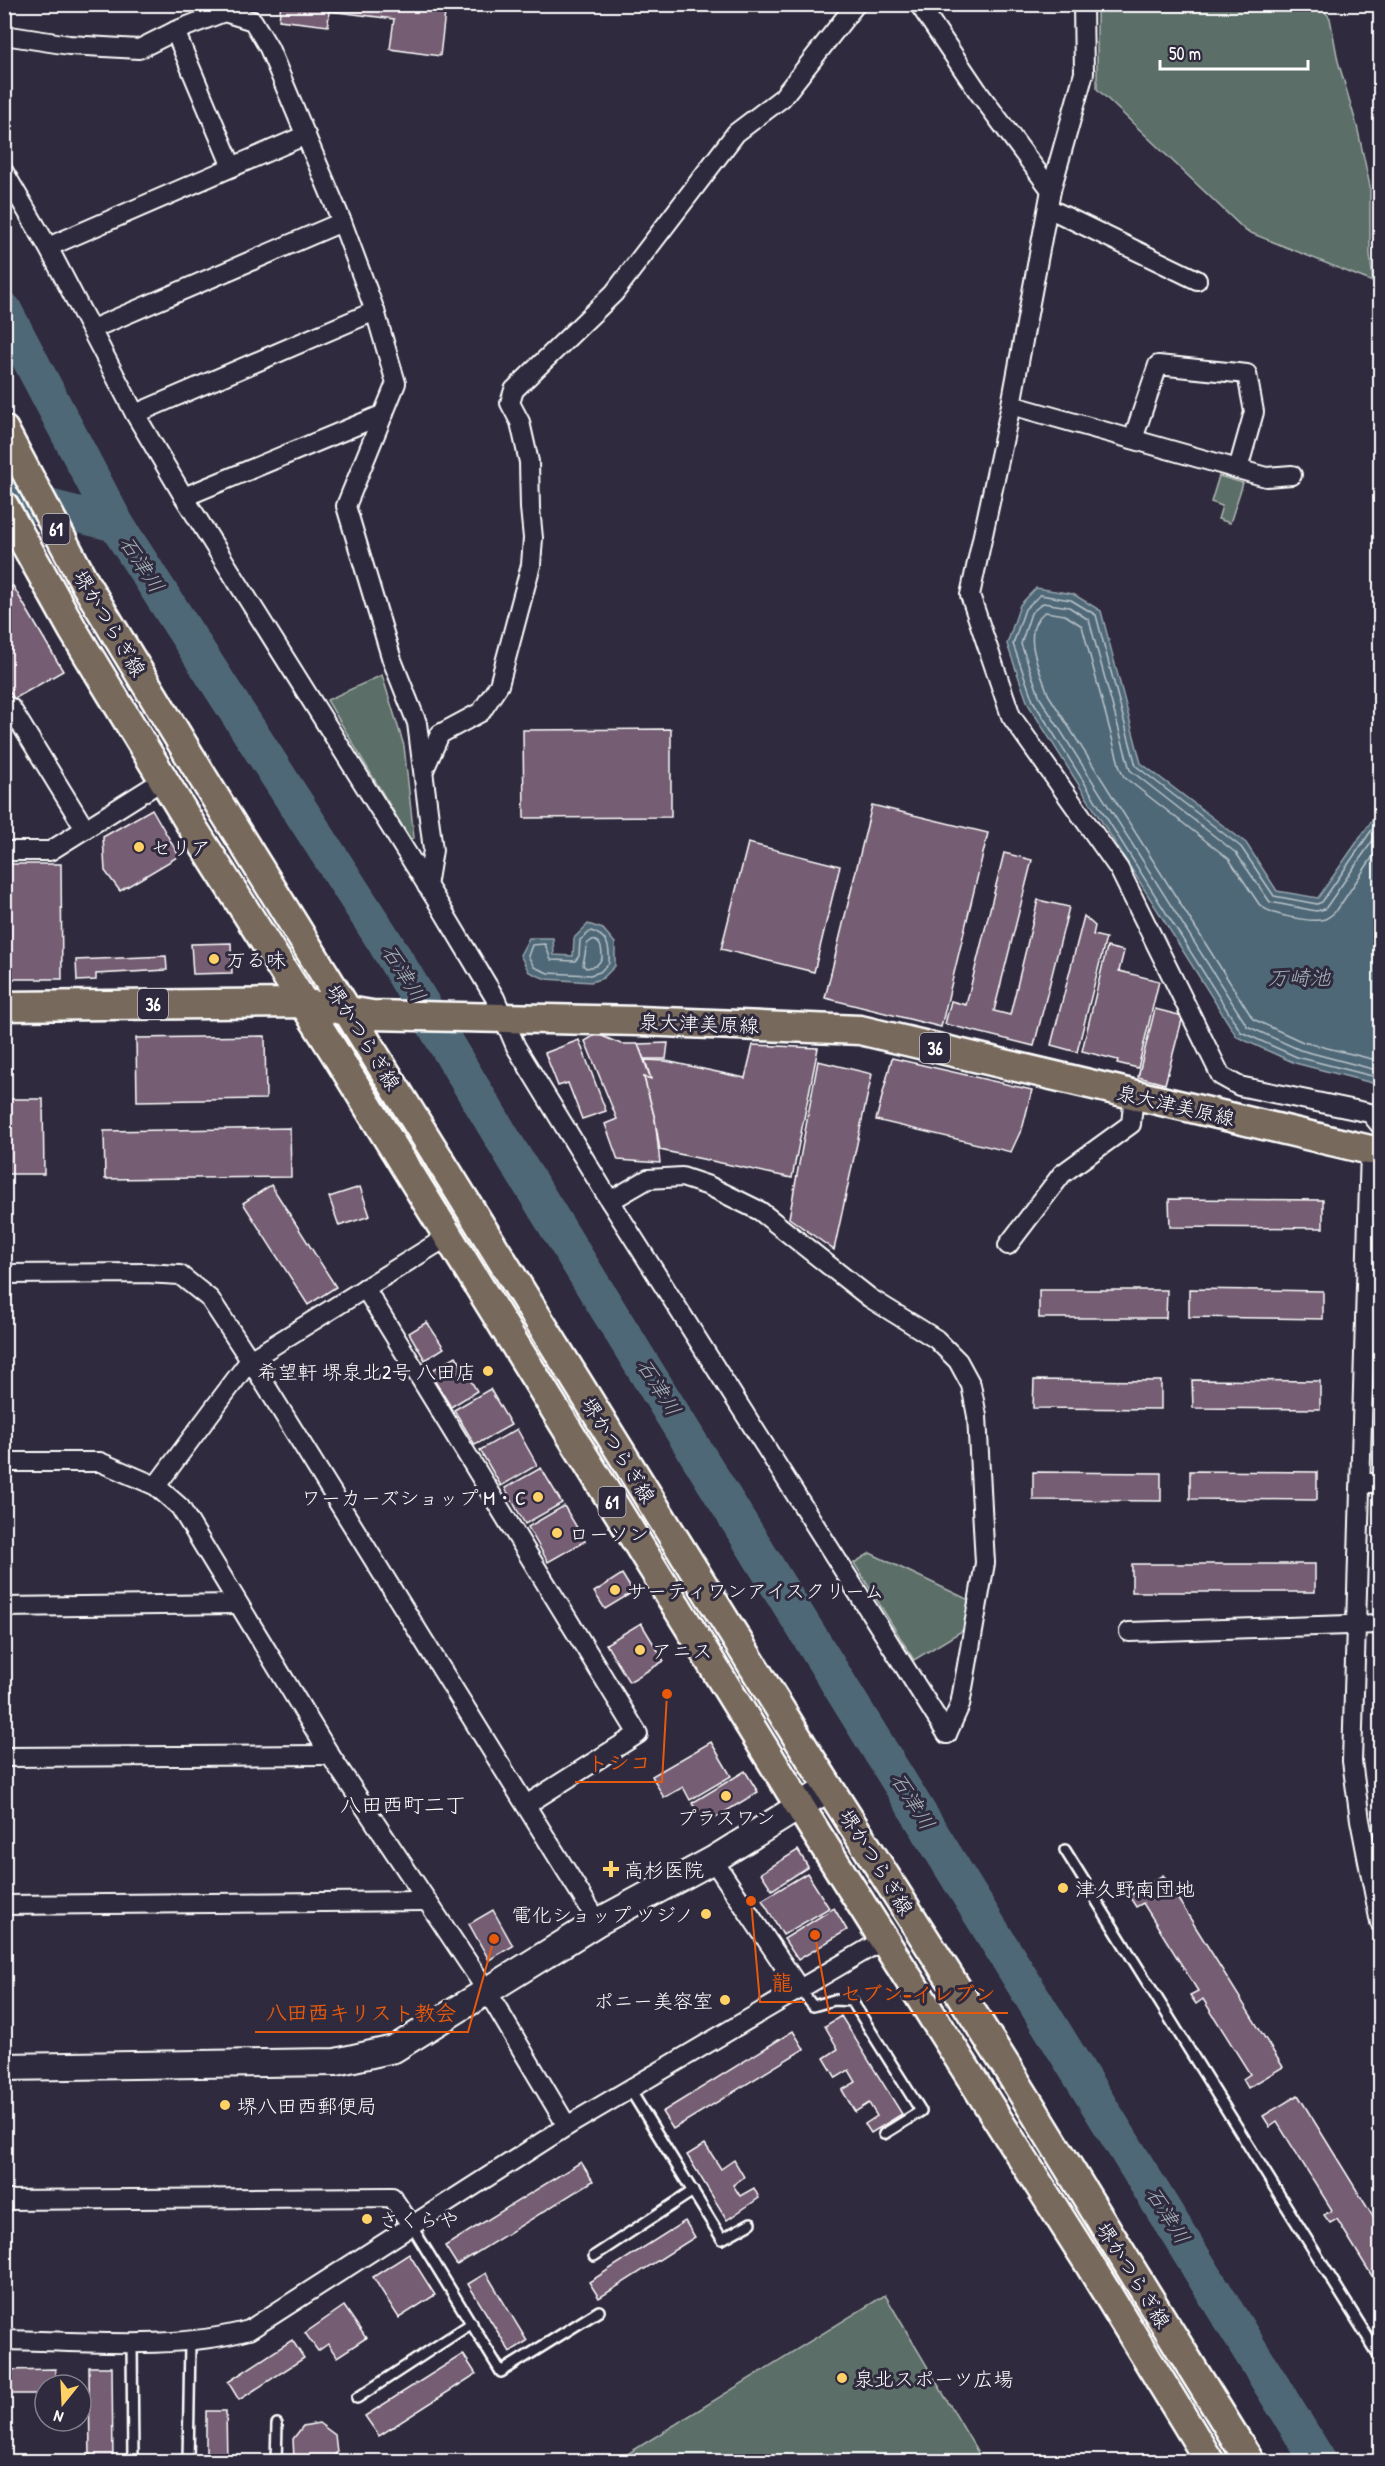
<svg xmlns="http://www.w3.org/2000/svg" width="1385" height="2466" viewBox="0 0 1385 2466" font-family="'Patrick Hand','Klee One',sans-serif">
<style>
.green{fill:#5b6e67;stroke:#adb6b3;stroke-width:1.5}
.water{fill:#4f6877;stroke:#95a4ad;stroke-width:1.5}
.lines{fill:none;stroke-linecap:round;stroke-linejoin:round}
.shore{stroke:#b9c3c9;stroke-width:1.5}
.river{stroke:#4f6877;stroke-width:36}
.building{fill:#745d73;stroke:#fff;stroke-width:1.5}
.lane-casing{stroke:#fff;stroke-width:14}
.street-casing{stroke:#fff;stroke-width:22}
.secondary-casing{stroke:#fff;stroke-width:30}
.primary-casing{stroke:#fff;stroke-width:33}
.lane{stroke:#2f2a3d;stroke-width:9}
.street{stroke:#2f2a3d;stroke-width:18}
.secondary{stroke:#2f2a3d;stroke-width:26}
.primary{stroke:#77695c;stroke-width:28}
.poi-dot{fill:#ffd166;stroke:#2f2a3d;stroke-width:2}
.labels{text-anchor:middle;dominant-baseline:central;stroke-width:6;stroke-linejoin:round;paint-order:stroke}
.shield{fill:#2f2a3d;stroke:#c1bfc5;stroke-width:1.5}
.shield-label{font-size:18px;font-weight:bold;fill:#fff}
.street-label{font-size:20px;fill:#fff;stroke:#2f2a3d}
.poi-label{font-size:20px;fill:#fff;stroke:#2f2a3d;text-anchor:start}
.water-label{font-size:21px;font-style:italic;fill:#a7b4bb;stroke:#2f2a3d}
.neighbourhood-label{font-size:21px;fill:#fff;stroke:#2f2a3d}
.leader{fill:none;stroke:#e8590c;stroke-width:2}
.callout-dot{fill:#e8590c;stroke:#2f2a3d;stroke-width:2}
.callout-label{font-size:21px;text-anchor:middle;font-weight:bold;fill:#e8590c;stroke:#2f2a3d;stroke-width:6;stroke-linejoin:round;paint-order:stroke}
</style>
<rect width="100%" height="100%" fill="#2f2a3d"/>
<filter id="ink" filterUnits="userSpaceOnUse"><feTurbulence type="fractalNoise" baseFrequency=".0167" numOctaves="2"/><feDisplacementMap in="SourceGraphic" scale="12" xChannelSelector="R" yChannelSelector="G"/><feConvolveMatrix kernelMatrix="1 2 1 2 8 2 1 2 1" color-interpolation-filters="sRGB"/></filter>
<g filter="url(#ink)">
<g class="green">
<path d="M1097 5H1320L1330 18 1338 61 1357 126 1370 186V254L1373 282 1246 231 1097 89Z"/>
<path d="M1219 476 1243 483 1230 523 1218 519 1222 506 1211 502Z"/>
<path d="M382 675 404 746 414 838 410 839 327 700Z"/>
<path d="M870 1553 971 1601 965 1629 914 1660 854 1563Z"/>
<path d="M885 2295 983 2461H616Z"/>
</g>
<g class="water">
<path d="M1036 588 1073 594 1101 611 1141 763 1246 843 1277 891 1318 898 1380 809V1085L1295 1063 1237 1037 1028 704 1007 644 1020 605Z"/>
<path d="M588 924 603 929 615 943V966L603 978 591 982 546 979 529 972 520 955 529 938H553L554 955 573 956 574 938Z"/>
</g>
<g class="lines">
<g class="shore">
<path d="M1380 818 1322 902 1317 904 1274 896 1241 847 1136 766 1096 615 1071 600 1040 595 1025 609 1013 644 1033 701 1241 1032 1297 1057 1380 1078"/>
<path d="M1380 830 1325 909 1316 911 1270 902 1236 853 1130 770 1089 620 1069 607 1043 603 1031 613 1021 644 1040 698 1247 1026 1300 1050 1380 1071"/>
<path d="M1380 846 1337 910C1333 914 1330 917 1325 919 1311 923 1268 915 1259 904L1229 859 1124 777 1120 768 1082 626 1065 615 1045 612C1019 631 1040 670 1048 694L1253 1019 1303 1042 1380 1061"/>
<path d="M591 931C608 936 610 947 609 963L600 972 590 975 548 973 534 967 528 956 532 945 545 944 551 960 575 961 579 956 580 940Z"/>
<path d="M592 940C602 941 602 951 602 959L596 966 586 968 583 965 587 944Z"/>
</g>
<g class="river">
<path d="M4 310 116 524 383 939 515 1159 1319 2462"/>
<path d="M4 496 116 524"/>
</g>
</g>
<g class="building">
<path d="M281 4H446L440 56 390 49 394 19 329 11 328 26 279 20Z"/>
<path d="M13 586 63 671 14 699 4 682V591Z"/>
<path d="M671 729V817L524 818 523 730Z"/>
<path d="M872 805 988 833 941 1027 825 998Z"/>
<path d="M152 809 179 856 120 891 105 871 103 837Z"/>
<path d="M748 843 840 866 814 972 721 949Z"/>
<path d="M1004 853 1032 860 994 1011 1010 1015 1038 900 1069 907 1034 1046 945 1024 951 1001 966 1005Z"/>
<path d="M4 864H61L62 979H4Z"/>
<path d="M1084 916 1095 926 1093 935 1106 938 1077 1052 1051 1045Z"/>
<path d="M231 943 232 973 193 974 191 944Z"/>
<path d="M1107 947 1124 951 1119 971 1159 981 1138 1068 1117 1063 1118 1060 1082 1051Z"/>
<path d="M166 956 167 970 96 974V980L77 981 76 960Z"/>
<path d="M1155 1009 1183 1016 1165 1084 1138 1077Z"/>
<path d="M597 1034 621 1044H638L651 1079 644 1077 655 1119 660 1163 618 1160 605 1124 617 1119 585 1041Z"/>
<path d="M265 1036 266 1099 137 1101 136 1038Z"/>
<path d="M579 1040 606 1111 582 1119 568 1083 558 1086 545 1053Z"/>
<path d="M668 1043 666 1059H644L638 1044Z"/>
<path d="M753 1045 818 1048 792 1178 660 1150 655 1119 644 1077 651 1079 645 1060 666 1061 745 1078Z"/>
<path d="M892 1058 1032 1090 1023 1126 1011 1152 876 1120Z"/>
<path d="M818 1061 872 1074 834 1250 789 1218Z"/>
<path d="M4 1099H43L44 1174H4Z"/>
<path d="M290 1128 291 1177 105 1179 104 1131Z"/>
<path d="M271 1185 336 1287 308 1305 243 1203Z"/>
<path d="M360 1187 370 1216 339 1226 329 1197Z"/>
<path d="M1169 1199 1323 1200V1228L1170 1227Z"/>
<path d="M1189 1289 1323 1291V1319L1189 1317Z"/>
<path d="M1039 1290H1167L1166 1318H1039Z"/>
<path d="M427 1322 444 1348 425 1360 409 1333Z"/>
<path d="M456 1356 477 1391 451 1407 429 1372Z"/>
<path d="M1034 1380 1161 1381V1409L1033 1408Z"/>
<path d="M1192 1380 1320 1381V1409L1193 1408Z"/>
<path d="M490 1389 511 1425 475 1445 454 1410Z"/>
<path d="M517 1429 537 1465 501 1486 480 1450Z"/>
<path d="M541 1468 562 1503 525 1524 505 1488Z"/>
<path d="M1190 1471 1317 1472V1500L1190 1499Z"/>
<path d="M1033 1472 1161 1473V1501L1033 1500Z"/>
<path d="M564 1506 585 1541 548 1562 528 1527Z"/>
<rect x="1132" y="1564" width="183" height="28"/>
<path d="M622 1574 633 1592 605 1609 594 1592Z"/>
<path d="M641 1623 664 1661 629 1682 606 1644Z"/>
<path d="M711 1742 731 1776 690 1800 683 1787 664 1798 652 1776Z"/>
<path d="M745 1771 758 1792 705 1824 692 1803Z"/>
<path d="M798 1850 808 1867 772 1890 761 1873Z"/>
<path d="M807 1873 829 1908 783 1935 762 1900Z"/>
<path d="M1163 1875 1283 2067 1248 2088 1243 2079 1250 2074 1203 1999 1196 2004 1190 1995 1198 1991 1143 1903 1136 1907 1129 1896Z"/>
<path d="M834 1908 847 1930 798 1960 784 1939Z"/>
<path d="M493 1910 513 1946 489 1960 469 1924Z"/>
<path d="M841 2016 902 2114 871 2133 865 2124 877 2116 869 2103 855 2112 842 2090 856 2082 849 2070 836 2078 824 2058 838 2049 825 2026Z"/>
<path d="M793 2031 804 2049 673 2129 662 2112Z"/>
<path d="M1298 2095 1380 2228V2289L1337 2219 1330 2223 1324 2215 1332 2210 1277 2122 1270 2127 1263 2116Z"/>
<path d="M705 2144 721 2169 734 2160 744 2177 733 2185 740 2196 754 2188 759 2198 727 2220 687 2155Z"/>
<path d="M581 2162 593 2181 457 2265 445 2246Z"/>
<path d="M685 2221 695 2237 599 2298 589 2282Z"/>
<path d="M409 2254 435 2295 399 2318 373 2277Z"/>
<path d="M486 2273 527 2341 510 2352 468 2284Z"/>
<path d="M344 2306 366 2338 337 2357 328 2344 318 2351 305 2333Z"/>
<path d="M292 2340 304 2358 239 2400 228 2382Z"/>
<path d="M463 2354 476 2374 379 2436 365 2416Z"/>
<path d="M89 2367H112L113 2462H90Z"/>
<path d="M55 2369V2385H45V2394H4V2370Z"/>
<path d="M206 2411H226L227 2462H206Z"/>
<path d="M319 2423 335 2435 337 2452 330 2462H298L294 2459 293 2439 303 2426Z"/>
</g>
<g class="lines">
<g class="lane-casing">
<g id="lane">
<path d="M1065 1850 1380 2357"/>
<path d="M799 1988 813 2006 834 2000 852 2001 921 2111 884 2134"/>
<path d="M629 2088 722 2239 751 2223"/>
<path d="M411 2225 501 2372 599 2311"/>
<path d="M594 2256 693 2191"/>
<path d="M132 2342 133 2462"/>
<path d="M357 2398 472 2323"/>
<path d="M188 2462 190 2342"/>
<path d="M276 2462 277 2424"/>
</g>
</g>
<g class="street-casing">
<g id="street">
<path d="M919 4 979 93 1051 190"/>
<path d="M1083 4 1084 73 1051 190 1011 405 970 595 1011 716 1119 869 1221 1076 1239 1086 1370 1113 1380 1125"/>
<path d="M175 31 232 167"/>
<path d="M4 35 69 45 139 49 175 31 224 12 253 21 269 48 342 222 375 311 396 383 346 506 392 660 417 723 433 850 427 886"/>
<path d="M4 172 48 247 135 414 184 497 440 906 495 998 516 1047 610 1201 947 1734"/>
<path d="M1048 208 1197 280"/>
<path d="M48 247 306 135"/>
<path d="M92 329 342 222"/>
<path d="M1011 405 1266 477 1292 475"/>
<path d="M135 414 375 311"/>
<path d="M1133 439 1158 365 1247 374 1254 412 1238 469"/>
<path d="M184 497 384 414"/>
<path d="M4 705 11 708 85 829"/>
<path d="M424 770 440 734 481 712 499 685 531 565 533 538 530 508 529 462 520 422 510 403 514 390 614 293 736 133 782 98 856 4"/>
<path d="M4 851H50L163 780"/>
<path d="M1370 1150 1352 1761 1360 1820 1380 1923"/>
<path d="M610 1201 648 1179 682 1177 709 1186 760 1211 870 1298 936 1339 958 1361 971 1385 977 1416 985 1563 960 1705 947 1734"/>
<path d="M1008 1245 1062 1174 1131 1124 1134 1095"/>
<path d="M4 1274 145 1273 180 1275 210 1299 250 1360 598 1922"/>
<path d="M365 1288 638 1734 526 1805"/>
<path d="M4 1462H100L156 1486 180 1507 330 1755 487 1991 567 2126"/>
<path d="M1361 1483H1380"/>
<path d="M156 1486 250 1360 447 1237"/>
<path d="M4 1607 238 1604"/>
<path d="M1129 1632 1380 1624"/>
<path d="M4 1757 330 1755"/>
<path d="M713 1860 799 1988"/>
<path d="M4 1905 426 1901"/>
<path d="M4 2200 392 2197 411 2225"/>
<path d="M4 2340C83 2341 173 2351 249 2330L567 2126 883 1940"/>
</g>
</g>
<g class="secondary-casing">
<path id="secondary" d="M4 2067 336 2062 394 2049 598 1922 713 1860 829 1788"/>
</g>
<g class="primary-casing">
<g id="primary">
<path d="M4 430 86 585 205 781 812 1761 1006 2066 1250 2462"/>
<path d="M4 506 73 630 191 825 334 1051 815 1831 1088 2262 1210 2462"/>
<path d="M4 1006 301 1003 372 1015 639 1021 860 1030 1370 1150H1380"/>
</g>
</g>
<use href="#lane" class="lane"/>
<use href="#street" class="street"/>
<use href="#secondary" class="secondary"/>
<use href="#primary" class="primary"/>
</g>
</g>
<g class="poi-dot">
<circle cx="139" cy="847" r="6"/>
<circle cx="214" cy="959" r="6"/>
<circle cx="488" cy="1371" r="6"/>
<circle cx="538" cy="1497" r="6"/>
<circle cx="557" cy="1533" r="6"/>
<circle cx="615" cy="1590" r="6"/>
<circle cx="640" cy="1650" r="6"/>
<circle cx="726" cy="1796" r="6"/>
<path d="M608 1860h6v6h6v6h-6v6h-6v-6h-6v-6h6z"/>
<circle cx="1063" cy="1888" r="6"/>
<circle cx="706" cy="1914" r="6"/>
<circle cx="725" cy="2000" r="6"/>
<circle cx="225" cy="2105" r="6"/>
<circle cx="367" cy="2219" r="6"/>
<circle cx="842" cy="2378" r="6"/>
</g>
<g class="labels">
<g class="shield">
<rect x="42.5" y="514" width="27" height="30" rx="4.5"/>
<rect x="138" y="989" width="30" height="30" rx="4.5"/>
<rect x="920" y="1033" width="30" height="30" rx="4.5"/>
<rect x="598.5" y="1487" width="27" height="30" rx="4.5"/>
</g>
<g class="shield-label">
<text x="56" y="529">61</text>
<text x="153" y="1004">36</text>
<text x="935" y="1048">36</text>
<text x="612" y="1502">61</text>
</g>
<g class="street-label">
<text transform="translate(110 623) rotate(59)">堺かつらぎ線</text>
<text transform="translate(699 1023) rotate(2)">泉大津美原線</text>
<text transform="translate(364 1037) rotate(58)">堺かつらぎ線</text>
<text transform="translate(1176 1105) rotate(13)">泉大津美原線</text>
<text transform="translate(619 1450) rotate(58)">堺かつらぎ線</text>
<text transform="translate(877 1862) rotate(58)">堺かつらぎ線</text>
<text transform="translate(1134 2275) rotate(58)">堺かつらぎ線</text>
</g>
<g class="poi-label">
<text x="151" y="847">セリア</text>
<text x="226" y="959">万る味</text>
<text x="476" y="1371" text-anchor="end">希望軒 堺泉北2号 八田店</text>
<text x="526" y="1497" text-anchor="end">ワーカーズショップ M・C</text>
<text x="569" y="1533">ローソン</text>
<text x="627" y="1590">サーティワンアイスクリーム</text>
<text x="652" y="1650">アニス</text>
<text x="726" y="1817" text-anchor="middle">プラスワン</text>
<text x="624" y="1869">高杉医院</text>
<text x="1075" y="1888">津久野南団地</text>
<text x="694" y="1914" text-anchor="end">電化ショップ ツジノ</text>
<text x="713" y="2000" text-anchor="end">ポニー美容室</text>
<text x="237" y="2105">堺八田西郵便局</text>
<text x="379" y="2219">さくらや</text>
<text x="854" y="2378">泉北スポーツ広場</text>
</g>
<g class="water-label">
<text transform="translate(142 564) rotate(57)">石津川</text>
<text transform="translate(404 973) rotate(58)">石津川</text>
<text x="1299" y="977">万崎池</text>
<text transform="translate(659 1387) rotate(58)">石津川</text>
<text transform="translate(913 1801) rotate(58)">石津川</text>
<text transform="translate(1168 2215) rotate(58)">石津川</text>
</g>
<g class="neighbourhood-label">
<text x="403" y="1804">八田西町二丁</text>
</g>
</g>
<path class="leader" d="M667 1694L662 1782H575M751 1901L760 2002H805M815 1935L829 2013H1008M494 1939L468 2032H255"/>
<g class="callout-dot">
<circle cx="667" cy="1694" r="6"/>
<circle cx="751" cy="1901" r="6"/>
<circle cx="815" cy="1935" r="6"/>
<circle cx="494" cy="1939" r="6"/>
</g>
<g class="callout-label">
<text x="619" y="1770">トシコ</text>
<text x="782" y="1990">龍</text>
<text x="918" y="2001">セブン-イレブン</text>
<text x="361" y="2020">八田西キリスト教会</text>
</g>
<rect width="1385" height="2466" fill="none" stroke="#2f2a3d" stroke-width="24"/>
<rect x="12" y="12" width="1361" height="2442" fill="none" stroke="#fff" stroke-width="2" filter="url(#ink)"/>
<g transform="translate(63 2403) rotate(198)"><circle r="28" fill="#2f2a3d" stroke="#827f8b" stroke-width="1.5"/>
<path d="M0-4.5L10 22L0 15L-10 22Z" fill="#ffd166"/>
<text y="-9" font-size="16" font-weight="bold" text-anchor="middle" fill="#ffffff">N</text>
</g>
<path d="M1160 60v9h148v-9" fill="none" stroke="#ffffff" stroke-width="3"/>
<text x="1169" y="60" font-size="18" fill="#ffffff" stroke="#2f2a3d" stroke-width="4.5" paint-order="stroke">50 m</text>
</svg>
